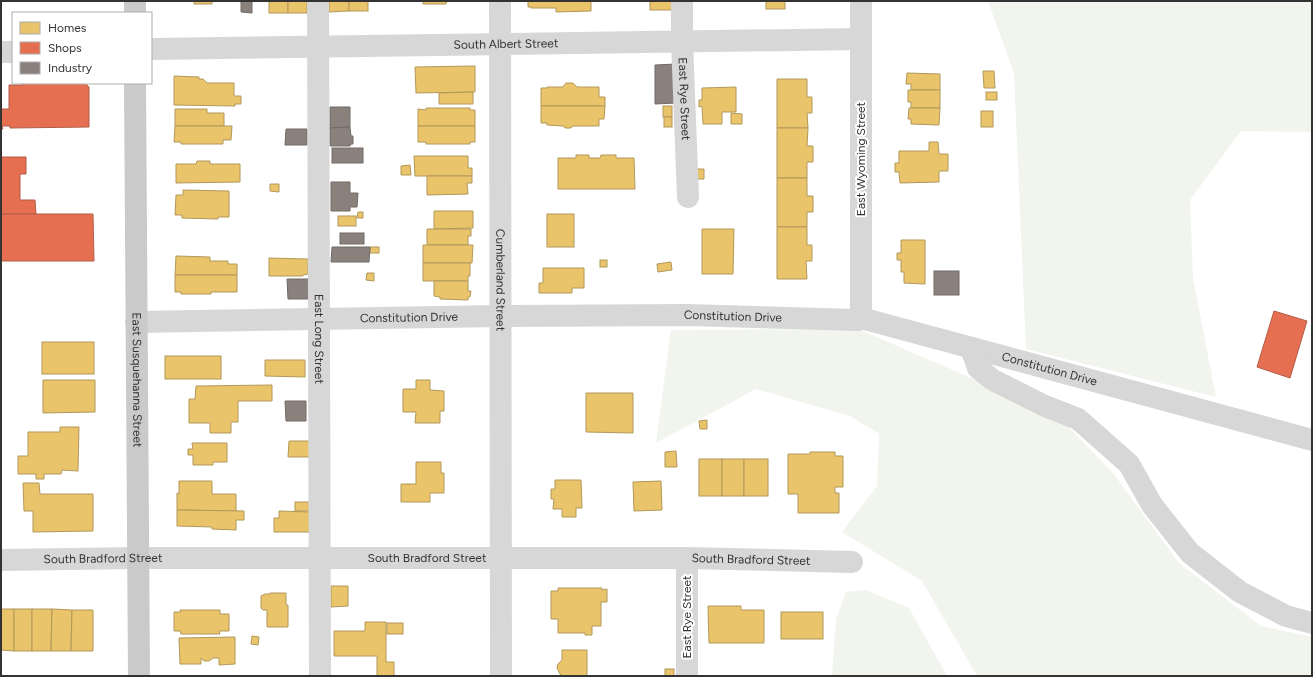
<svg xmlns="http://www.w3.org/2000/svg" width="1313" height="677" viewBox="0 0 1313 677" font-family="Figtree,sans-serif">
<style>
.green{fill:#f1f5ed}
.homes{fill:#e9c46a;stroke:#b2985a}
.shops{fill:#e76f51;stroke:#b15d48}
.industry{fill:#8a817c;stroke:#706a66}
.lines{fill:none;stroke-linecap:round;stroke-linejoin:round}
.minor{stroke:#d7d7d7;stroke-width:22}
.major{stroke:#cacaca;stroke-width:22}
.labels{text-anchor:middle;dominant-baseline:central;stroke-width:4;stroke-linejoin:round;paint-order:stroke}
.street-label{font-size:12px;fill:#333;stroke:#fff}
</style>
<rect width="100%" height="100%" fill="#fff"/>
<g class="green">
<path d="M988 1H1312V132L1241 131 1190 200 1193 278 1216 397 1026 349 1014 73Z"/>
<path d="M858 329 1057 415 1113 473 1179 563 1261 626 1312 637V676H977L922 581 842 532 877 486 879 434 850 416 756 389 656 443 671 330Z"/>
<path d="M866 590 909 608 947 676H832L836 619 846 592Z"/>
</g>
<g class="homes">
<path d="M179 1H212V4H194V1Z"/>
<rect x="269" y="1" width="19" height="12"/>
<rect x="288" y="1" width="19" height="12"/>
<path d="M329 1H349V11L329 12Z"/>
<rect x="349" y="1" width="19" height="10"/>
<path d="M423 1H447L446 4H423Z"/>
<path d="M528 1H591V11L556 12V8H531V7H528Z"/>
<rect x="650" y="1" width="22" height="9"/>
<rect x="766" y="1" width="19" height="8"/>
<path d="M475 66V92L416 93 415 67Z"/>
<path d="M983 71H994L995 88H984Z"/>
<path d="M907 73 940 74V90H911V84H906Z"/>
<path d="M174 76 199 77V79H203L207 83H234V96H241V104H235V106L174 105Z"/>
<path d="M777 79H807V97H812V113H807L808 128H777Z"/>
<path d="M566 83H573L577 87H599V97H605V106H541V88H547V87H563Z"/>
<path d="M736 87V112H722V124H703L702 106 699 107V100H702V88Z"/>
<path d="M908 90H940V108H911V102H908Z"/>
<path d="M473 92V104H439V93Z"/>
<rect x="986" y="92" width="11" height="8"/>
<path d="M541 106H605L604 119H599V126H573L571 128H565L563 126 547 125V123H541Z"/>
<rect x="663" y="106" width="9" height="11"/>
<path d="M426 108H470V110H475V126H418V109L426 110Z"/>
<path d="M909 108H940L939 125 911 124V119H908Z"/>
<path d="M175 109H207V113H224V126H175Z"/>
<rect x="981" y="111" width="12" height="16"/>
<path d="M731 113 742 114V124H731Z"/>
<rect x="664" y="117" width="8" height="10"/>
<path d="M175 126H232L231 140H223V144H181V142H174Z"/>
<path d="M418 126H475V142H470V144H426V142H418Z"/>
<path d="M777 128H808L807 146H813V162H807V178H777Z"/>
<path d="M929 142H938L939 154H948V171H939V182L900 183 899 172H895V163H899V151H929Z"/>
<path d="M576 155H589V158H600L601 155H616V158H634L635 189H558V158H576Z"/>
<path d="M414 156H468V168H472V176H415Z"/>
<path d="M197 161H210V164H240V182L176 183V164H196Z"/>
<path d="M410 165 411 175H401V166Z"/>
<path d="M696 169H704V179H697Z"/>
<path d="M427 176H472V183H467L468 194 427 195Z"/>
<path d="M777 178H807V196H813V212H807V227H777Z"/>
<path d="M270 184H279V192L270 191Z"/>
<path d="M183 190 229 191V217H218V219L182 218V215H175L176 195H183Z"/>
<path d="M434 211H473V228L434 229Z"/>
<path d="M358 212H363V218H357Z"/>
<rect x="547" y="214" width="27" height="33"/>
<rect x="338" y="216" width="18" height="10"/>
<path d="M777 227H807V245H812V261H806L807 279H777Z"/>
<path d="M427 229H471V236H468V245H427Z"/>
<path d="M702 229H734L733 274H702Z"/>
<path d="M901 240H925V284L904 283V272H901V260H897V253H901Z"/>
<path d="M423 245H473L472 263H423Z"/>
<rect x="370" y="247" width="9" height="6"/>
<path d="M176 256 210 257V261H228V264H237V275H175Z"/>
<path d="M269 258 308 259V274L303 275V276H269Z"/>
<rect x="600" y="260" width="7" height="7"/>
<path d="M671 262 672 270 658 272 657 264Z"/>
<path d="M423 263H470V276H468V281H423Z"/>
<path d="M543 268H584V288H572V293H539V283H543Z"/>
<path d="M367 273H374V281L366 280Z"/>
<path d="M175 275H237V292H211V294H181V292H175Z"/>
<path d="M434 281H468V291H471L470 297H468V300L440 299V297L434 296Z"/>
<rect x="42" y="342" width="52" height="32"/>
<rect x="165" y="356" width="56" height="23"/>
<path d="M265 360H305V377L265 376Z"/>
<path d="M43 380H95V412L43 413Z"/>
<path d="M416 380H430V390L444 391V411H440V423H415L416 412H403V389H416Z"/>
<path d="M272 385V401H238V422H231V433H210V423H189V399H195L196 386Z"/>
<path d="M586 393H633V433L586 432Z"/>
<path d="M707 420V429H700L699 421Z"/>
<path d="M60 427H79L78 471 62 470 61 474H44V479H36V474H18V456H28V432H60Z"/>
<path d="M289 441H310V457H288Z"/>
<path d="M192 443H227V462H213V465H193V455H188V449H193Z"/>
<path d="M676 451 677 467H665V452Z"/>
<path d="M810 452H835V456H843V487H835V493H839V513H798V494H788V454H810Z"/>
<rect x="699" y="459" width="23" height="37"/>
<rect x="722" y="459" width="22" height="37"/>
<rect x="744" y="459" width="24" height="37"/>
<path d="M416 462H441V473H444V493H430V502H401V484H416Z"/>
<path d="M555 480H581L582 508H576V517H562V509H553L554 499H551V489H555Z"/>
<path d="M179 481H212V494H236V511L177 510V493L179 494Z"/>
<path d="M661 481 662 510 634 511 633 482Z"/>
<path d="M23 483H39L40 494H93V531L33 532V511H24Z"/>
<rect x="295" y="502" width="15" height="9"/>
<path d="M177 510 244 511V520H236V530L212 529V527L177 526Z"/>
<path d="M279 511 310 512V532H274V518H279Z"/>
<path d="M331 586H348V606L331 607Z"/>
<path d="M558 588H602V590L607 589V602H601V626H592V635H585V633H558V619H551V591H558Z"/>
<path d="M270 593H286V605H288V627H267V610H263L261 608V596L265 594H270Z"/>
<path d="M708 606H741V610H764V643H709Z"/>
<path d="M1 609H14V651L1 650Z"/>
<rect x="14" y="609" width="18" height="42"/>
<path d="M32 609H52L51 651H32Z"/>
<path d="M52 609 72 610 71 651H51Z"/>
<path d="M72 610H93V651H71Z"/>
<path d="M180 610H220V614H229V631H219L220 634H181L180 631H174V612H181Z"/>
<rect x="781" y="612" width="42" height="27"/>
<path d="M365 622H386V662H394V676H377V656H334V631H365Z"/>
<rect x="387" y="623" width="16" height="11"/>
<path d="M252 636 259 637 258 645 251 644Z"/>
<path d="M235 637V664L219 665V658H213L209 661H204L201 658V664H180L179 638Z"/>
<path d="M562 650H587V676H563L560 674 557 668 558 664 562 660Z"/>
<rect x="665" y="669" width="9" height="7"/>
</g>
<g class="shops">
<path d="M23 83H85L89 87V127L10 128V126H2L3 129H1V109H9V85H23Z"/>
<path d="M1 157H26V174H20V200H35L36 214H1Z"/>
<path d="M1 214H93L94 261H1Z"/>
<path d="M1274 311 1307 321 1290 378 1257 367Z"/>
</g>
<g class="industry">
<path d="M241 1H252V13L241 12Z"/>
<path d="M676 64V103L655 104V65Z"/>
<path d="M330 107H350V127L330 128Z"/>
<path d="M350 127 351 136H353V144H351L350 146H330V128Z"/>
<path d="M286 129H307V145H285Z"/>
<rect x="332" y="148" width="31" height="15"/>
<path d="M331 182H350V193H358L357 207H350V211H331Z"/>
<rect x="340" y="233" width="24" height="11"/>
<path d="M332 247H370L369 262H331Z"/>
<rect x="934" y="271" width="25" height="24"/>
<path d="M287 279H308V299H288Z"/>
<path d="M285 401H306V421H286Z"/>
</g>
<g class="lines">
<g class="minor">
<path id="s1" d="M318 1 320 676"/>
<path id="s2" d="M500 1 501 676"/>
<path id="s3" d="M682 1V42L688 197"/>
<path id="s4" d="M151 49 861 39"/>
<path d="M1 52H13"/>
<path d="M861 318V1"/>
<path id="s5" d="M136 322 500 316 688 315 858 320 861 318 1312 440"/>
<path d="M971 348 978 368 993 380 1045 406 1078 419 1129 464 1152 505 1190 553 1240 592 1286 616 1312 623"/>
<path id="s6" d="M1 560 138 558H687L852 562"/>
<path d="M687 676V558"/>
</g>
<g class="major">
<path d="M135 1V13"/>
<path id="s7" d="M135 83 139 676"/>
</g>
</g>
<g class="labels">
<g class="street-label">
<text stroke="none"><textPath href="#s4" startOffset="355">South Albert Street</textPath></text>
<text stroke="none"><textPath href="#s3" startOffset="98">East Rye Street</textPath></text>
<text transform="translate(861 159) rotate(-90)">East Wyoming Street</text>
<text stroke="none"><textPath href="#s2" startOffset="279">Cumberland Street</textPath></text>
<text stroke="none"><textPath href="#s5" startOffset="597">Constitution Drive</textPath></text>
<text stroke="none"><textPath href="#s5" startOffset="273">Constitution Drive</textPath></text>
<text stroke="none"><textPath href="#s1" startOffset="338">East Long Street</textPath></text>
<text stroke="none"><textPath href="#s5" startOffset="921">Constitution Drive</textPath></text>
<text stroke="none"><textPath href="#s7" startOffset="297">East Susquehanna Street</textPath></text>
<text stroke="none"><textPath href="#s6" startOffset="102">South Bradford Street</textPath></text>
<text stroke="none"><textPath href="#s6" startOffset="426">South Bradford Street</textPath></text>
<text stroke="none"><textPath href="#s6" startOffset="750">South Bradford Street</textPath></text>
<text transform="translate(687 617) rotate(-90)">East Rye Street</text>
</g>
</g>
<rect width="1313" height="677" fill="none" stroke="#333333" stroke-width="4"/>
<rect x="12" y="12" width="140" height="72" fill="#ffffff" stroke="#adadad"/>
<rect x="20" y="22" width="20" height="12" fill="#e9c46a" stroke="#adadad"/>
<text x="48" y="32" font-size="12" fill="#333333">Homes</text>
<rect x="20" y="42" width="20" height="12" fill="#e76f51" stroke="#adadad"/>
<text x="48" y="52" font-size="12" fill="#333333">Shops</text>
<rect x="20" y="62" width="20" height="12" fill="#8a817c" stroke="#adadad"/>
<text x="48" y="72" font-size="12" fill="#333333">Industry</text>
</svg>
